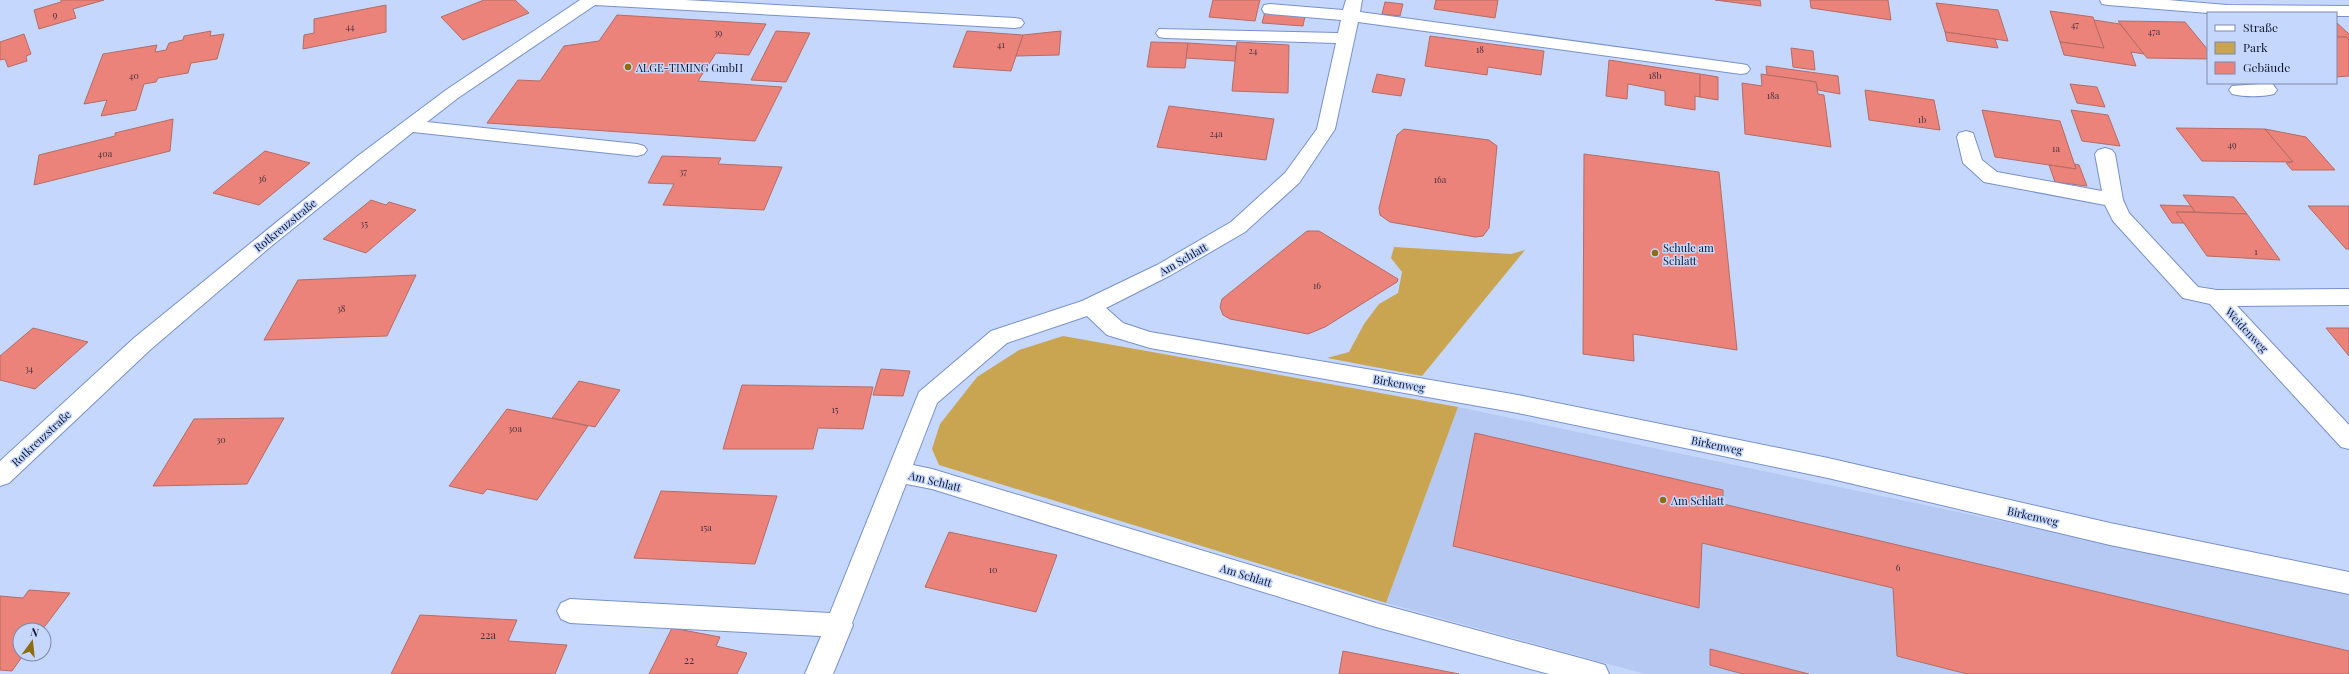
<svg xmlns="http://www.w3.org/2000/svg" width="2349" height="674" viewBox="0 0 2349 674" font-family="'Playfair Display',serif">
<style>
.built{fill:#b6c9f2}
.green{fill:#c9a551}
.building{fill:#eb837a;stroke:#b46c65}
.lines{fill:none;stroke-linecap:round;stroke-linejoin:round}
.minor-casing{stroke:#7791cc;stroke-width:2}
.minor{fill:#fff;fill-rule:evenodd}
.poi-dot{fill:#8e6d10;stroke:#c6d7fd;stroke-width:1.5}
.labels{text-anchor:middle;dominant-baseline:central;stroke-width:3;stroke-linejoin:round;paint-order:stroke}
.number-label{font-size:9px;fill:#44303f}
.poi-label{font-size:11px;fill:#0c152b;stroke:#c6d7fd;text-anchor:start}
.street-label{font-size:11px;fill:#0c152b;stroke:#c6d7fd}
.near-number-label{font-size:11px;fill:#44303f}
</style>
<rect width="100%" height="100%" fill="#c6d7fd"/>
<path class="built" d="M1458 407 2349 594V674H1645L1386 603Z"/>
<g class="green">
<path d="M1394 247 1511 254 1525 250 1422 376 1327 358 1349 352 1364 324 1379 304 1398 293 1402 272 1391 258Z"/>
<path d="M1063 336 1458 407 1386 603 939 465 932 449 940 424 977 377 1019 350Z"/>
</g>
<g class="building">
<path d="M61 0H104L73 9 76 18 39 29 34 10 61 2Z"/>
<path d="M484 0H515L529 13 463 40 441 17Z"/>
<path d="M1213 0H1260L1255 21 1209 17Z"/>
<path d="M1436 0H1498L1495 18 1434 9Z"/>
<path d="M1715 0H1760L1761 6Z"/>
<path d="M1810 0H1888L1891 20 1811 8Z"/>
<path d="M1385 2 1403 4 1400 16 1382 14Z"/>
<path d="M1936 3 1998 10 2008 41 1945 32Z"/>
<path d="M386 5V32L303 49 304 35 314 33V19Z"/>
<path d="M2050 11 2093 17 2104 48 2060 42Z"/>
<path d="M1265 12 1305 16 1303 26 1262 23Z"/>
<path d="M617 15 766 24 749 55 716 53 698 81 782 87 755 141 487 123 518 80 540 81 564 46 599 41Z"/>
<path d="M2094 20 2120 24 2144 54 2131 52 2136 66 2064 55 2060 42 2104 48Z"/>
<path d="M2118 21 2185 22 2208 50V59L2147 58Z"/>
<path d="M2336 22 2349 34V40L2346 37H2336Z"/>
<path d="M211 31 210 36 224 34 217 59 191 63 188 73 158 78 156 82 144 84 136 110 101 116 107 100 84 104 103 54 157 45 155 52 166 50 169 43 183 40 184 36Z"/>
<path d="M776 31 810 33 786 82 751 80Z"/>
<path d="M967 31 1023 35 1011 71 953 67Z"/>
<path d="M1061 31 1059 55 1016 56 1023 35Z"/>
<path d="M1945 32 1995 39 1998 48 1947 41Z"/>
<path d="M24 34 31 54 26 56 27 61 8 67 5 59 0 60V42Z"/>
<path d="M1430 36 1544 51 1541 75 1488 67 1487 75 1425 66Z"/>
<path d="M2336 37H2346L2349 40V76L2336 77Z"/>
<path d="M1151 42 1188 43 1185 68 1147 67Z"/>
<path d="M1237 42 1289 45 1288 93 1232 91Z"/>
<path d="M1188 43 1236 46 1235 61 1186 58Z"/>
<path d="M1791 48 1813 51 1815 70 1793 67Z"/>
<path d="M1609 60 1700 74V97L1695 96V110L1665 105V91L1628 84 1627 99 1606 96Z"/>
<path d="M1766 66 1838 76 1840 94 1818 90 1816 82 1767 75Z"/>
<path d="M1377 74 1405 79 1401 96 1372 92Z"/>
<path d="M1700 74 1718 77V100L1700 97Z"/>
<path d="M1761 74 1816 82 1818 94 1824 95 1831 147 1745 134 1742 83 1762 86Z"/>
<path d="M2070 84 2097 87 2105 107 2077 103Z"/>
<path d="M1865 90 1934 100 1940 130 1869 120Z"/>
<path d="M1169 106 1274 119 1266 160 1157 147Z"/>
<path d="M1982 110 2060 121 2076 169 1995 157Z"/>
<path d="M2071 110 2108 115 2120 146 2082 141Z"/>
<path d="M173 119 170 151 34 185 39 155 115 136V133Z"/>
<path d="M2176 128 2265 129 2293 162 2202 161Z"/>
<path d="M1404 129 1489 140 1497 146 1489 228 1483 236 1475 237 1390 222 1380 215 1379 208 1397 135Z"/>
<path d="M2265 129 2306 137 2335 170H2292L2286 163 2293 162Z"/>
<path d="M265 151 310 163 259 205 213 193Z"/>
<path d="M1584 154 1719 172 1737 350 1633 334 1634 361 1583 354Z"/>
<path d="M662 156 721 158 718 164 782 167 764 210 663 205 674 184 648 183Z"/>
<path d="M2075 164 2079 165 2087 186 2055 182 2049 165 2076 169Z"/>
<path d="M2183 195 2234 197 2247 214 2195 212Z"/>
<path d="M371 200 386 205 389 202 416 210 366 253 323 239Z"/>
<path d="M2160 205 2191 206 2195 212H2176L2185 223H2172Z"/>
<path d="M2308 206H2349V249H2346Z"/>
<path d="M2176 212 2247 214 2280 260 2207 256Z"/>
<path d="M1307 231H1319L1324 234 1393 276 1398 279 1397 282 1325 327 1308 334 1230 319 1223 315 1220 307 1222 299Z"/>
<path d="M416 275 387 336 264 340 298 280Z"/>
<path d="M33 328 88 342 35 389 0 380V356Z"/>
<path d="M2326 328H2349V356Z"/>
<path d="M881 369 910 371 903 396 873 395Z"/>
<path d="M579 381 620 390 595 427 552 418Z"/>
<path d="M742 385 873 387 863 429 818 428 813 449H723Z"/>
<path d="M507 409 588 426 537 500 487 489 483 494 449 486Z"/>
<path d="M284 418 247 484 153 486 194 419Z"/>
<path d="M1475 433 1723 490V504L2349 651V674H1967L1897 656 1893 588 1702 543 1699 608 1453 546Z"/>
<path d="M661 491 777 496 755 564 634 558Z"/>
<path d="M949 532 1057 555 1036 612 925 587Z"/>
<path d="M29 590 70 593 42 630H20V654H24L12 671 0 670V596L23 598Z"/>
<path d="M420 615 517 620 508 641 567 645 555 674H391Z"/>
<path d="M672 628 720 637 716 646 747 653 737 674H649Z"/>
<path d="M1710 649 1809 674H1743L1710 665Z"/>
<path d="M1343 651 1459 674H1339Z"/>
</g>
<g class="lines">
<g class="minor-casing">
<g id="minor">
<path d="M580 0H685L1015 18 1021 19 1024 23 1021 27 1015 28 595 5 458 98 427 122 637 144 644 146 647 150 644 154 637 156 413 132 269 248 150 350 9 483 0 486V461L134 338 359 155 446 90Z"/>
<path d="M1346 0H1362L1360 12 1741 64 1747 65 1750 69 1747 73 1741 74 1358 22 1335 129 1299 183 1245 232 1171 275 1106 308 1123 323 1150 332 1518 395 1828 458 2110 523 2349 572V594L2110 545 1828 478 1518 413 1150 348 1107 335 1087 316 1007 343 937 403 913 465 932 469 1376 603 1595 662 1605 665 1609 674H1549L1376 627 932 489 906 484 852 623 853 625 833 674H805L821 636 570 623 561 619 557 611 561 603 570 599 830 613 919 392 991 331 1082 301 1157 265 1231 222 1285 173 1317 129 1336 43 1165 38 1159 37 1156 33 1159 29 1338 33 1341 20 1270 14 1264 13 1262 9 1264 5 1270 4 1343 10Z"/>
<path d="M2100 0H2168L2227 5 2349 6V16H2336V13H2208L2108 5 2102 4Z"/>
<path d="M2272 83 2277 90 2274 94C2262 97 2244 97 2232 94L2229 90 2232 86Z"/>
<path d="M1966 131 1973 133 1982 160 1997 172 2102 191 2095 154 2098 150 2105 148 2112 150 2115 154 2123 200 2129 213 2198 287 2217 290 2349 289V305L2237 306 2349 425V449L2341 447 2210 304 2183 298 2113 221 2105 205 1984 182 1963 163 1957 137 1959 133Z"/>
</g>
</g>
<use href="#minor" class="minor"/>
</g>
<g class="poi-dot">
<circle cx="628" cy="67" r="4"/>
<circle cx="1655" cy="253" r="4"/>
<circle cx="1663" cy="500" r="4"/>
</g>
<g class="labels">
<g class="number-label">
<text x="55" y="14">9</text>
<text x="2075" y="24">47</text>
<text x="350" y="26">44</text>
<text x="2154" y="31">47a</text>
<text x="718" y="32">39</text>
<text x="1001" y="44">41</text>
<text x="1480" y="49">18</text>
<text x="1253" y="50">24</text>
<text x="134" y="75">40</text>
<text x="1655" y="75">18b</text>
<text x="1773" y="95">18a</text>
<text x="1922" y="119">1b</text>
<text x="1216" y="133">24a</text>
<text x="2232" y="144">49</text>
<text x="2056" y="148">1a</text>
<text x="105" y="153">40a</text>
<text x="683" y="171">37</text>
<text x="262" y="178">36</text>
<text x="1440" y="179">16a</text>
<text x="364" y="223">35</text>
<text x="2256" y="251">1</text>
<text x="1317" y="285">16</text>
<text x="341" y="308">38</text>
<text x="29" y="368">34</text>
<text x="835" y="409">15</text>
<text x="515" y="428">30a</text>
<text x="221" y="439">30</text>
<text x="706" y="527">15a</text>
<text x="1898" y="567">6</text>
<text x="993" y="569">10</text>
</g>
<g class="poi-label">
<text x="636" y="67">ALGE-TIMING GmbH</text>
<text x="1663" y="247">Schule am<tspan x="1663" dy="13">Schlatt</tspan></text>
<text x="1671" y="500">Am Schlatt</text>
</g>
<g class="street-label">
<text transform="translate(285 225) rotate(-39)">Rotkreuzstraße</text>
<text transform="translate(1183 259) rotate(-30)">Am Schlatt</text>
<text transform="translate(2247 330) rotate(47)">Weidenweg</text>
<text transform="translate(1399 383) rotate(10)">Birkenweg</text>
<text transform="translate(41 438) rotate(-43)">Rotkreuzstraße</text>
<text transform="translate(1717 445) rotate(12)">Birkenweg</text>
<text transform="translate(935 481) rotate(14)">Am Schlatt</text>
<text transform="translate(2033 516) rotate(13)">Birkenweg</text>
<text transform="translate(1246 575) rotate(17)">Am Schlatt</text>
</g>
<g class="near-number-label">
<text x="488" y="634">22a</text>
<text x="689" y="659">22</text>
</g>
</g>
<rect x="2207" y="12" width="130" height="72" fill="#c6d7fd" stroke="#7c89a9"/>
<rect x="2215" y="25" width="20" height="6" fill="#ffffff" stroke="#7c89a9"/>
<text x="2243" y="32" font-size="12" fill="#0c152b">Straße</text>
<rect x="2215" y="42" width="20" height="12" fill="#c9a551" stroke="#7c89a9"/>
<text x="2243" y="52" font-size="12" fill="#0c152b">Park</text>
<rect x="2215" y="62" width="20" height="12" fill="#eb837a" stroke="#7c89a9"/>
<text x="2243" y="72" font-size="12" fill="#0c152b">Gebäude</text>
<g transform="translate(32 642) rotate(15)"><circle r="19" fill="#c6d7fd" stroke="#7c89a9"/>
<path d="M0-3L7 15L0 10L-7 15Z" fill="#8e6d10"/>
<text y="-6" font-size="11" font-weight="bold" text-anchor="middle" fill="#0c152b">N</text>
</g>
</svg>
